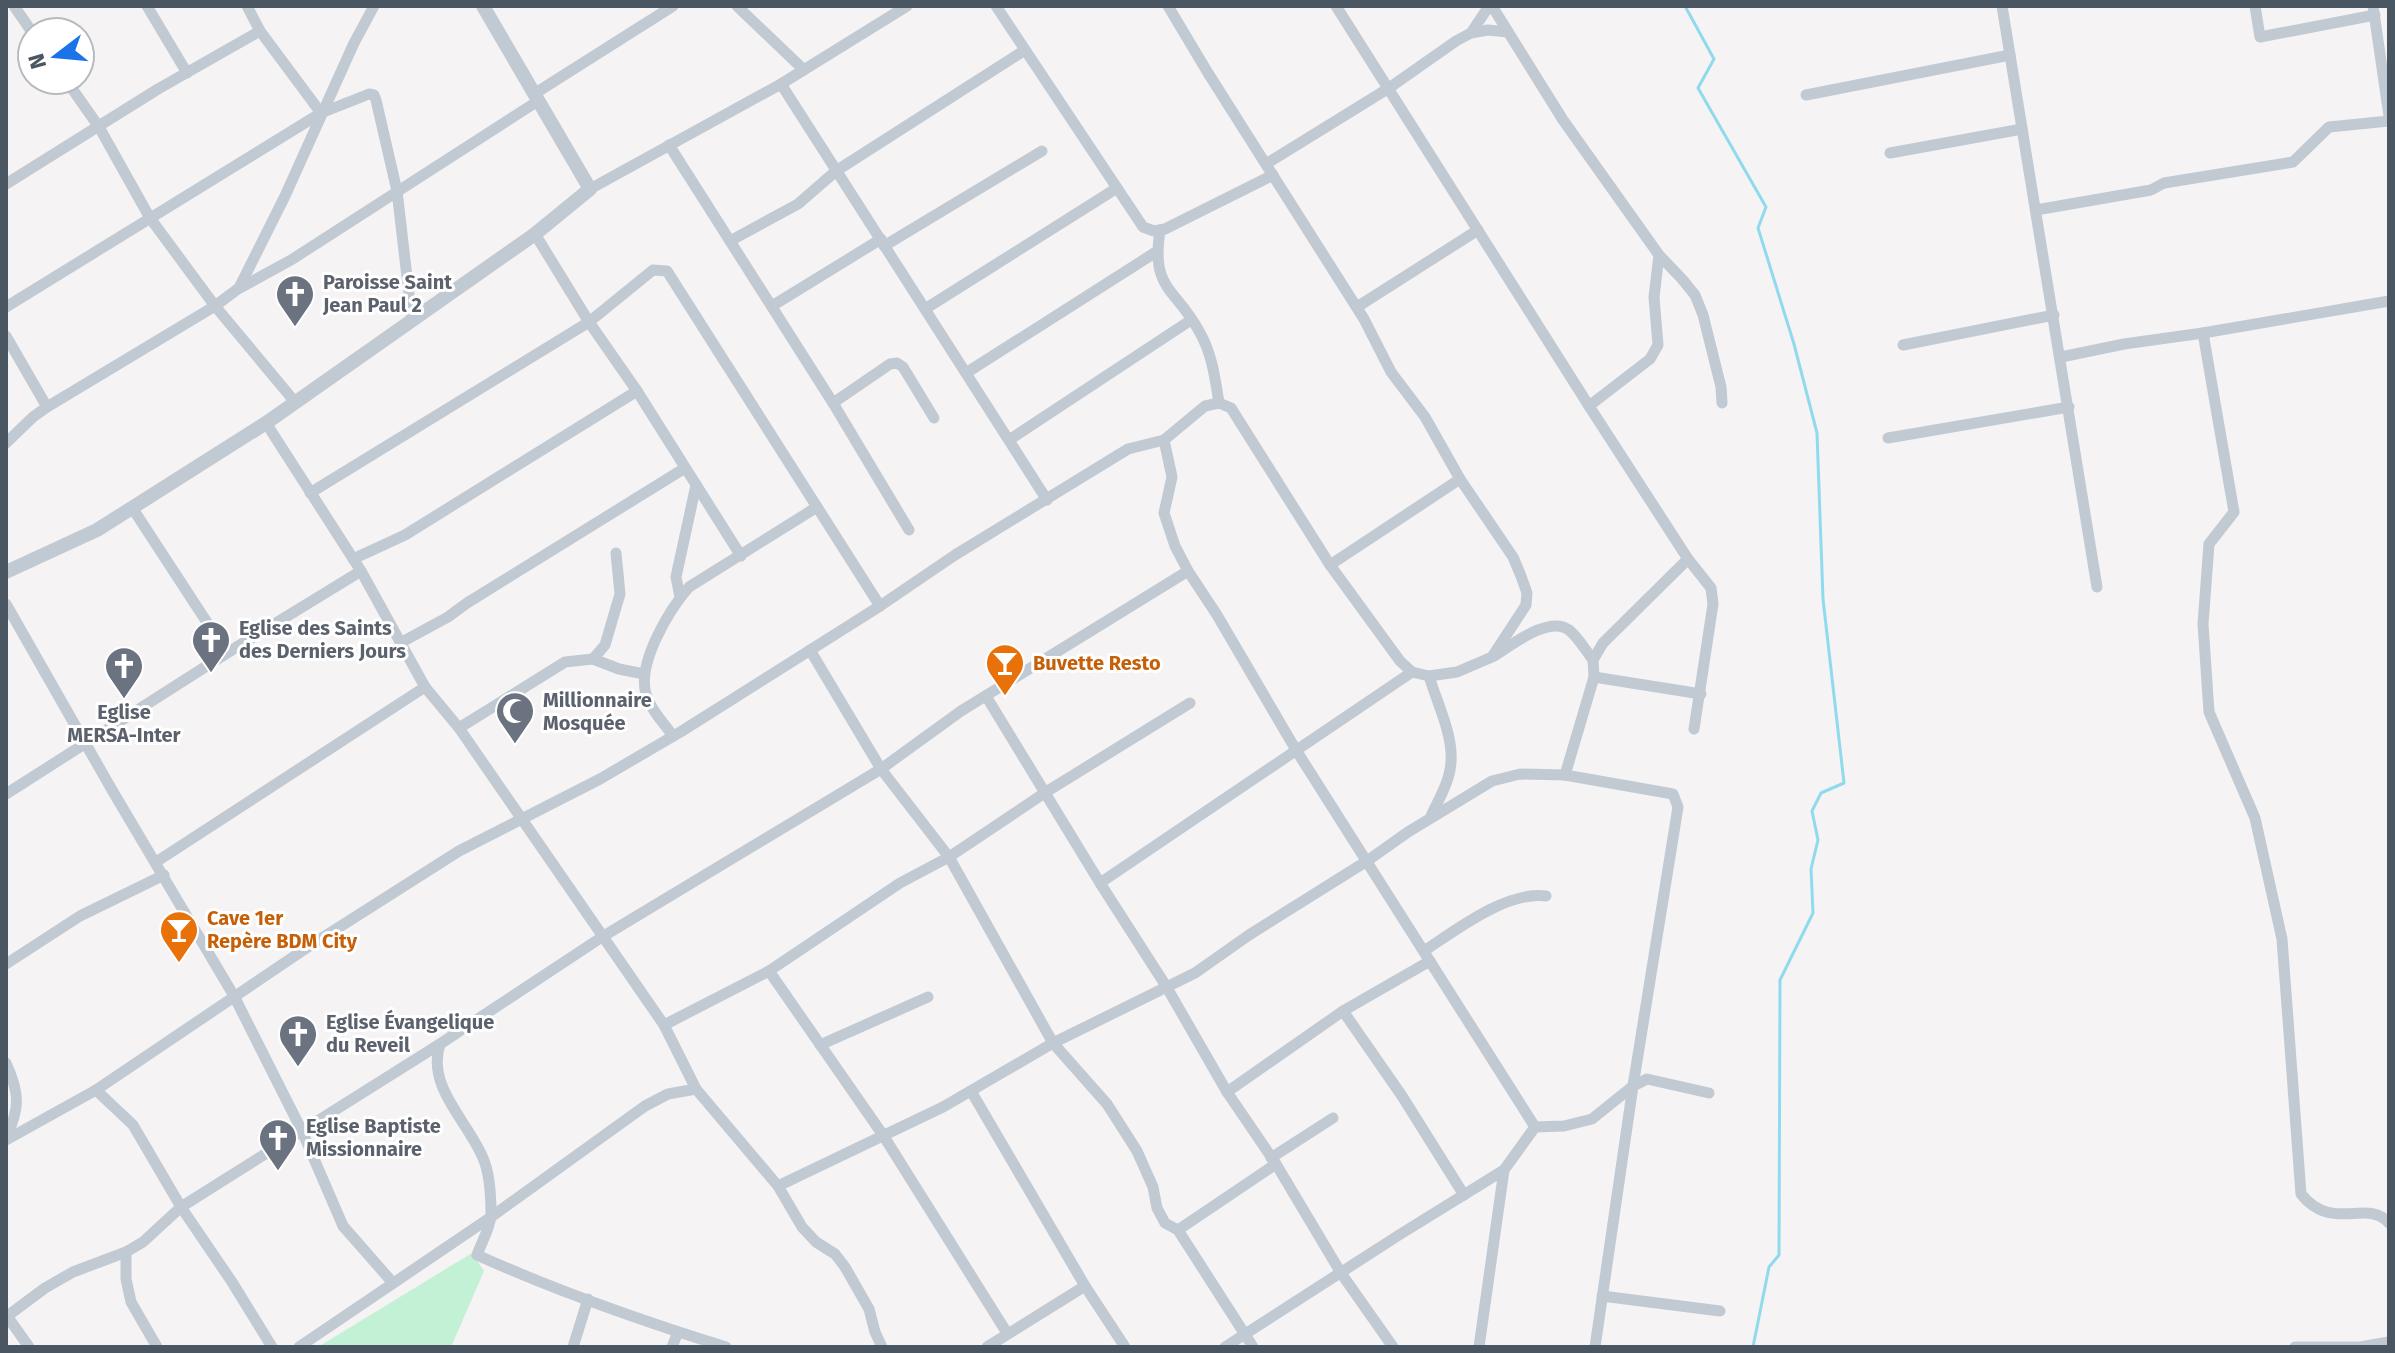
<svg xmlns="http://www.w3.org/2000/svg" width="2395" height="1353" viewBox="0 0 2395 1353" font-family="'Fira Sans',sans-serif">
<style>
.green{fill:#c3f1d5}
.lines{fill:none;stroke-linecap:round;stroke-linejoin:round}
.stream{stroke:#90daee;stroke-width:3}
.minor{stroke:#c1cad2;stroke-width:11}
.tertiary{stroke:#c1cad2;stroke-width:14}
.labels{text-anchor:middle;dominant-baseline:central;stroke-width:6;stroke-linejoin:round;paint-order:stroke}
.worship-label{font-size:20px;font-weight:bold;fill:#5b616d;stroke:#fff;text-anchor:start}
.food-label{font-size:20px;font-weight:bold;fill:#c56008;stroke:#fff;text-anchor:start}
</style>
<rect width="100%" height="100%" fill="#f5f3f3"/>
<path class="green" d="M472 1253 484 1271 451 1347H318Z"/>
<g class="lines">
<path class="stream" d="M1685 6 1714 59 1698 88 1766 207 1758 228 1794 344 1817 433 1823 599 1844 783 1821 793 1812 811 1818 840 1811 869 1813 913 1780 980 1779 1255 1769 1267 1753 1347"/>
<g class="minor">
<path d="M14 6 32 32"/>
<path d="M147 6 187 73"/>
<path d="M247 6 260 31 321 113"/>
<path d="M737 6 804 70"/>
<path d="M996 6 1143 227 1154 231 1165 229 1273 175"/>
<path d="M1168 6 1208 73 1364 319 1391 372 1425 417 1460 479 1513 557 1521 576 1527 593 1526 605 1492 657 1457 672 1429 676 1412 672 1400 661 1330 565 1231 408 1219 403 1205 406 1164 440 1172 477 1164 513 1175 546 1188 571 1217 615 1296 750 1535 1127"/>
<path d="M1336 6 1589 406 1688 559 1711 588 1713 604 1694 729"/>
<path d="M1492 6 1563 120 1659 255 1682 279 1695 295 1703 315 1721 387 1722 403"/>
<path d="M2002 6 2097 587"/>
<path d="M2255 6 2260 37 2375 15"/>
<path d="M2373 6 2389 116"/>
<path d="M1471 33 1489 6"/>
<path d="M66 80 99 127 150 218 215 306 295 402"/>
<path d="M781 84 1047 500"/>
<path d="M534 94 673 6"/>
<path d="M1806 95 2010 55"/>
<path d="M669 145 833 403 909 530"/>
<path d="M1890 153 2022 129"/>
<path d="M1266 164 1389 88 1456 41 1471 33 1488 30 1508 32"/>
<path d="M6 184 158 89 260 31"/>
<path d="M590 189 781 84 907 6"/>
<path d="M2036 210 2151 190 2164 183 2293 162 2329 127 2389 121"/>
<path d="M1160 230C1151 290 1174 286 1199 331 1212 353 1215 378 1219 403"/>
<path d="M535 234 589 322 637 391 741 556"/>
<path d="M730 241 798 204 836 171 1025 50"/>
<path d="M884 246 1042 151"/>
<path d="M240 288 291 260 538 101"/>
<path d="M772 306 881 239"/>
<path d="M6 307 321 113 369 94 374 95 376 100 397 191 412 320"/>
<path d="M1357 307 1478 230"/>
<path d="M925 309 1117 188"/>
<path d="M2203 333 2234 512 2209 544 2203 624 2209 712 2255 818 2282 939 2301 1194C2332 1233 2367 1198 2389 1223"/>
<path d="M6 336 47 407"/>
<path d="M1903 345 2054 315"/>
<path d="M2061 357 2124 344 2203 333 2389 301"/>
<path d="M966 373 1156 252"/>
<path d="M833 403 890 364 897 363 903 367 934 418"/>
<path d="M1589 406 1650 359 1658 345 1654 297 1659 255"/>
<path d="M266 423 361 571 425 687 459 728 664 1025 696 1089 778 1186 943 1107 1053 1043 1195 973 1249 935 1367 861 1408 832 1492 781 1520 774 1565 775 1673 794 1678 807 1633 1086 1595 1347"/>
<path d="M1888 438 2069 407"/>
<path d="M1009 440 1191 320"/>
<path d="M6 443 33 417 47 407 215 306 239 288 285 196 354 43 374 6"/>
<path d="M310 493 589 322 653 270 667 271 880 606"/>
<path d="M133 509 227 653"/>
<path d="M353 559 405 535 637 391"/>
<path d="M1330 565 1460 479"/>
<path d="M680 597 676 577 696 485"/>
<path d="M6 604 112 790 234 996 302 1131 343 1226 393 1283"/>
<path d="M400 643 448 617 467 603 685 468"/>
<path d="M810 650 881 769 949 857 1053 1043 1107 1104 1137 1151 1153 1187 1157 1208 1165 1223 1178 1230 1253 1347"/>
<path d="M1494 656C1512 645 1549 615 1569 630 1578 637 1586 651 1593 660"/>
<path d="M593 659 605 645 620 594 616 553"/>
<path d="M1429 676C1437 703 1453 734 1451 762 1450 781 1439 799 1431 816"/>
<path d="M1594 677 1701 694"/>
<path d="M986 696 1100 883 1166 986 1227 1092 1276 1164 1341 1273 1393 1347"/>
<path d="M459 728 565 662 593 659 619 669 644 674"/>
<path d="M673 736C663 722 651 710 646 694 637 663 669 610 689 587L817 507"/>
<path d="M1565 775 1594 677 1593 660 1603 643 1688 559"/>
<path d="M6 794 227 653 361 571"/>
<path d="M156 862 425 687"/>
<path d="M1100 883 1412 672"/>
<path d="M1424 951C1456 930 1506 891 1546 896"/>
<path d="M6 964 80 916 164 875"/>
<path d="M769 971 883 1135 1007 1333"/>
<path d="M1343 1011 1402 1096 1464 1195"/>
<path d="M664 1025 769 971 900 883 949 857 1046 792 1190 703"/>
<path d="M440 1044C426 1087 468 1121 483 1158 490 1174 491 1196 491 1214 491 1227 481 1243 477 1255 557 1291 642 1321 726 1347"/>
<path d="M820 1045 928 997"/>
<path d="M6 1063C20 1094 20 1108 6 1138"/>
<path d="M971 1091 1085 1286 1125 1347"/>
<path d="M1227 1092 1343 1011 1430 961"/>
<path d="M1535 1127 1564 1126 1592 1119 1633 1086 1647 1079 1709 1093"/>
<path d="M6 1140 96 1090"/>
<path d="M1271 1158 1333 1118"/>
<path d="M778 1186 802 1227 816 1242 835 1254 845 1267 869 1309 875 1332 882 1347"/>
<path d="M1178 1230 1276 1164"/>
<path d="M126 1252V1279L131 1302 157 1347"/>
<path d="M1602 1296 1720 1311"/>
<path d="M7 1316 29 1347"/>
<path d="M6 1317 45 1288 73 1272 126 1252 143 1242 181 1207 440 1044 602 937 881 769 961 711 1188 571"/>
<path d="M272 1347 232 1282 181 1207 133 1125 96 1090 308 947 459 851 600 779 682 731 880 606 955 555 1128 449 1164 440"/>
<path d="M299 1347 491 1217 645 1106 668 1094 696 1089"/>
<path d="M573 1347 588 1299"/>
<path d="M672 1347 678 1332"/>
<path d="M987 1347 1085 1286"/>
<path d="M1225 1347 1399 1235 1504 1170 1535 1127"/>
<path d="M1479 1347 1504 1170"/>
<path d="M2295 1347H2360L2389 1342"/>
</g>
<path class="tertiary" d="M6 572 97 530 266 423 535 234 590 189 483 6"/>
</g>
<defs>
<g id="church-pin" transform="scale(2)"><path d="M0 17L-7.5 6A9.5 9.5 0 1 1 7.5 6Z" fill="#6b7280" stroke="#fff"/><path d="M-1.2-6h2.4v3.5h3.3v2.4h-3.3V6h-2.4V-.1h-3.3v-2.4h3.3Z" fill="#fff"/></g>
<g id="bar-pin" transform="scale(2)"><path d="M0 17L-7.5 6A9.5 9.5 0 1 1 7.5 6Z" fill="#e8710a" stroke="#fff"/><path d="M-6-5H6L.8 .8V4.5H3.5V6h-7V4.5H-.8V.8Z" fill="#fff"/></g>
<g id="mosque-pin" transform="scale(2)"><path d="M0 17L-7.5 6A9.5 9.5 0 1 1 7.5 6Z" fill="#6b7280" stroke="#fff"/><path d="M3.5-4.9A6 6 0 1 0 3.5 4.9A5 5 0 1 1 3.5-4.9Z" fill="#fff"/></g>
</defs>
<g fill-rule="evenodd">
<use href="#church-pin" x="295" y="294"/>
<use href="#church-pin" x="211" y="640"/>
<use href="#bar-pin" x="1005" y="663"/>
<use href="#church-pin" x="124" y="666"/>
<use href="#mosque-pin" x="515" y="711"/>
<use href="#bar-pin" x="179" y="930"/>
<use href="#church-pin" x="298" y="1034"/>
<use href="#church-pin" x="278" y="1138"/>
</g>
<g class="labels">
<g class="worship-label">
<text x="323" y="282">Paroisse Saint<tspan x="323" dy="23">Jean Paul 2</tspan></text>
<text x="239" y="628">Eglise des Saints<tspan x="239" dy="23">des Derniers Jours</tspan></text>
<text x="543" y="700">Millionnaire<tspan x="543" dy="23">Mosquée</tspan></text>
<text x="124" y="712" text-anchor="middle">Eglise<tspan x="124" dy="23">MERSA-Inter</tspan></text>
<text x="326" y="1022">Eglise Évangelique<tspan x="326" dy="23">du Reveil</tspan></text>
<text x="306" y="1126">Eglise Baptiste<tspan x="306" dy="23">Missionnaire</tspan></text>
</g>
<g class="food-label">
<text x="1033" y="663">Buvette Resto</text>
<text x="207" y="918">Cave 1er<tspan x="207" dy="23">Repère BDM City</tspan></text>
</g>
</g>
<rect width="2395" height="1353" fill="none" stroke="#4a5661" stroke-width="16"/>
<g transform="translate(56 56) rotate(254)"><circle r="38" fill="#ffffff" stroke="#b7bbc0" stroke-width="2"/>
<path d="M0-6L14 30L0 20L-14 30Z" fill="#1a73e8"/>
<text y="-12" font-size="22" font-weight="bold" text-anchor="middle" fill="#4a5661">N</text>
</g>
</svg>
